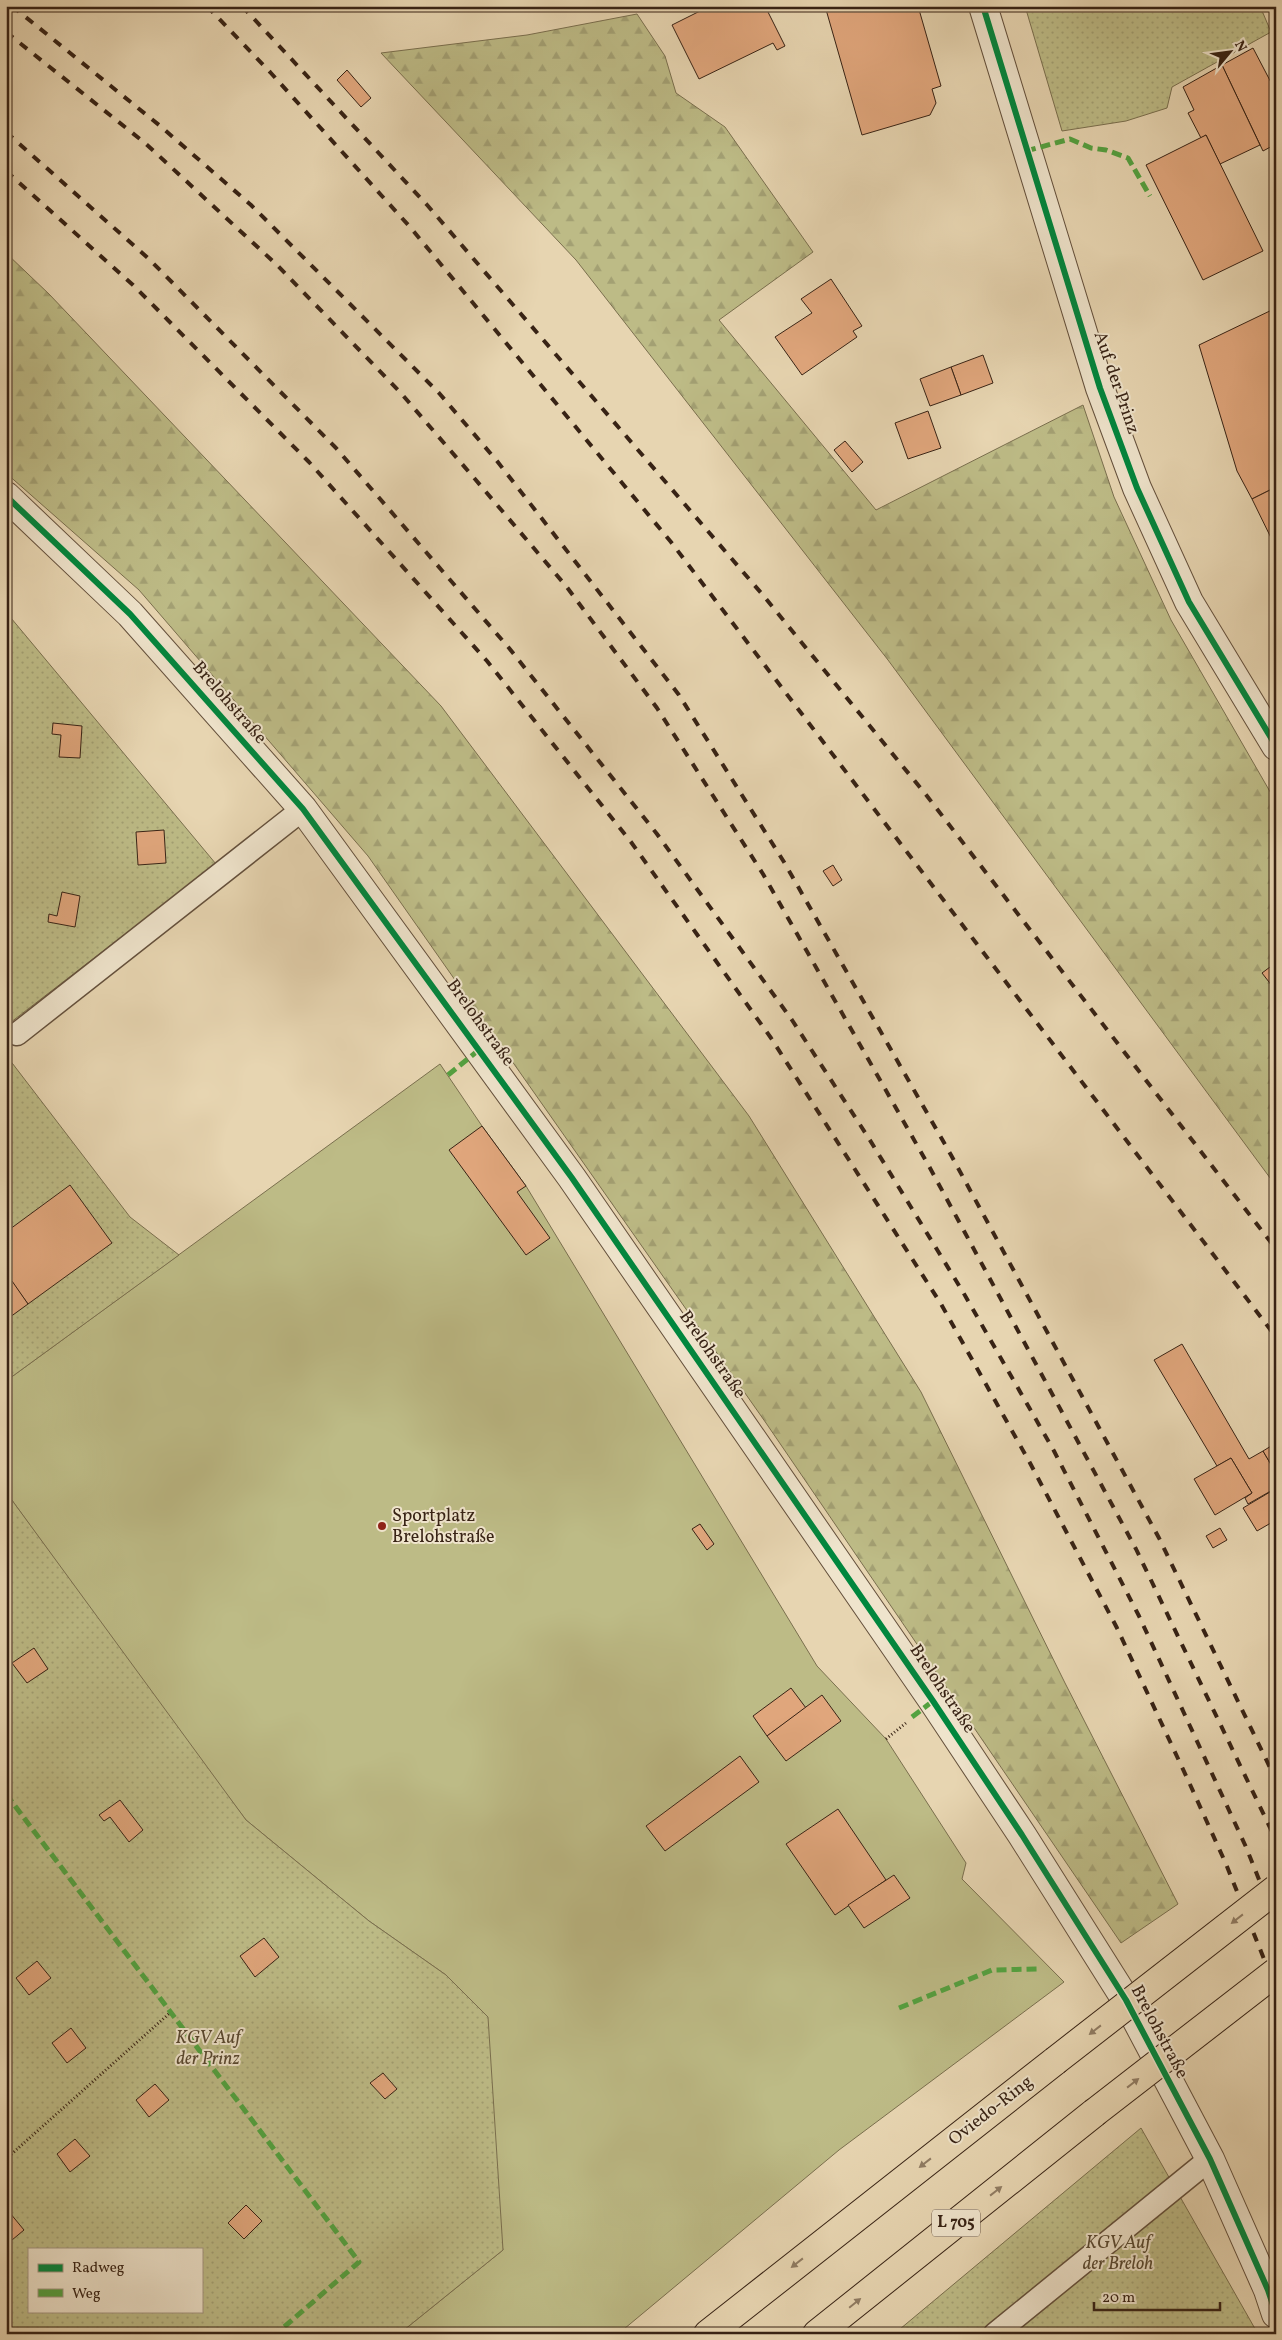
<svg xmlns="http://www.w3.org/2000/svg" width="1282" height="2340" viewBox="0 0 1282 2340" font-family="Vollkorn,serif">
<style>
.green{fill:#bdbb86;stroke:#7a6f4e}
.forest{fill:url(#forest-firs);stroke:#7a6f4e}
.garden{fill:url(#garden-dots);stroke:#7a6f4e;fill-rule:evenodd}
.building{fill:#e0a67c;stroke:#382315}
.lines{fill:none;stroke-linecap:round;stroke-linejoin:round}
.service-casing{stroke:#64503c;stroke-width:25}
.minor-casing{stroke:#64503c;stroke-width:30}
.trunk-casing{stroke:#382315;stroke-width:30}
.path{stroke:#382315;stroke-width:3;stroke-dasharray:1 2.5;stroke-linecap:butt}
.service{stroke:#efe4cc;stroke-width:22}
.minor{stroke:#efe4cc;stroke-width:28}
.trunk{stroke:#e7d5b1;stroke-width:28}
.rail{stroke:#382315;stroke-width:4;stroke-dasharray:9 9;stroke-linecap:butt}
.trunk-bridge-casing{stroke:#382315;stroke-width:30;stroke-linecap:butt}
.trunk-bridge{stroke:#e7d5b1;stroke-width:28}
.quiet{stroke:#53a240;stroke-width:5;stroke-dasharray:10 5;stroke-linecap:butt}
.cycleway-casing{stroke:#efe4cc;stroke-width:9}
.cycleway{stroke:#00873e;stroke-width:6}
.oneway{fill:#907c63}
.poi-dot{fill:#8f2418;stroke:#efe4cc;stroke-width:2}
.labels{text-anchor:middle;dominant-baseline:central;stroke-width:4;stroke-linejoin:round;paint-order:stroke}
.shield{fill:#efe4cc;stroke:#6f5d4c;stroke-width:1}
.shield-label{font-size:16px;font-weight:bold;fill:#382315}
.street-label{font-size:18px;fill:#382315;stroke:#efe4cc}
.poi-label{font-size:18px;fill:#382315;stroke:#efe4cc;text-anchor:start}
.park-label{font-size:18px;font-style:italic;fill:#594931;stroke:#efe4cc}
</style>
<defs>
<pattern id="forest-firs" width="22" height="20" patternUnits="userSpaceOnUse" patternTransform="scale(1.25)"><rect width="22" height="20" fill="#bdbb86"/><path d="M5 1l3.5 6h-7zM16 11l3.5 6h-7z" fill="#a3a073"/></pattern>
<pattern id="garden-dots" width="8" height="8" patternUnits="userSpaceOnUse" patternTransform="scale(1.25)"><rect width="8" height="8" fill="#bdbb86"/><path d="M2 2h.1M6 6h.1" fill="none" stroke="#a3a073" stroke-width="1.8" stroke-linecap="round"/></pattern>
</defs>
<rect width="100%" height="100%" fill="#e7d5b1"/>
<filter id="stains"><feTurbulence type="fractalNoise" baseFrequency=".004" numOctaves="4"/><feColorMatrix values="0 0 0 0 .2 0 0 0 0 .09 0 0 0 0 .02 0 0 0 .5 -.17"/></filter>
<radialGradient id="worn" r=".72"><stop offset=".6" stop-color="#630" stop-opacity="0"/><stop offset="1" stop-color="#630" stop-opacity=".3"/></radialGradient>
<path class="green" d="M440 1064 482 1126 526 1186 817 1666 886 1739 966 1863 962 1879 1064 1982 839 2150 618 2334H399L503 2250 446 1975 369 1921 246 1820 169 1718 6 1492V1381Z"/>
<g class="forest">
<path d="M637 14 665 56 676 93 725 127 813 252 719 320 876 510 1083 405 1114 497 1171 620 1276 802V1186L888 660 576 260 381 53 527 35Z"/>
<path d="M6 253 49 294 441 706 749 1116 921 1392 1065 1683 1178 1904 1121 1943 766 1423 368 856 139 590 6 473Z"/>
</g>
<g class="garden">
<path d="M1025 6H1260L1271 32 1172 87 1167 108 1126 121 1062 131Z"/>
<path d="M6 612 216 864 6 1026Z"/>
<path d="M6 1055 130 1217 179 1255 6 1381Z"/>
<path d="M6 1492 246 1820 369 1921 446 1975 488 2017 503 2250 399 2334H6ZM29 2249H201V2311H29Z"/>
<path d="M1141 2128 1258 2334H894Z"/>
</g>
<g class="building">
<path d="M710 6H765L785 46 777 50 773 43 699 79 672 25Z"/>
<path d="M825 6H918L941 86 932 89 936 103 930 115 862 135Z"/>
<path d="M1253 48 1276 92V144L1263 151 1222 65Z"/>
<path d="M1222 65 1260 145 1220 164 1206 135 1201 138 1188 113 1194 110 1183 87Z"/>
<path d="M347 70 371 98 361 107 337 80Z"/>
<path d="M1206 135 1263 251 1203 280 1146 165Z"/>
<path d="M831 279 862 326 853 331 857 337 802 375 775 337 812 313 801 299Z"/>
<path d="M1276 308V487L1252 499 1237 471 1199 345Z"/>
<path d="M983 355 993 383 961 395 951 367Z"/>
<path d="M951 367 961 395 930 406 920 379Z"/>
<path d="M928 411 941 448 908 459 895 423Z"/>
<path d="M845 441 863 462 852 472 834 450Z"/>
<path d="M1276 487V548L1252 499Z"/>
<path d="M53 723 82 726 80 758 59 757 61 735 52 734Z"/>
<path d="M164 830 166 863 138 865 136 832Z"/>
<path d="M833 865 842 880 833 886 823 871Z"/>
<path d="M62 892 80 896 75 927 48 922 49 914 57 916Z"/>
<path d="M1270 967 1274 973 1276 972V991L1262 973Z"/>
<path d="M482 1126 526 1186 517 1192 550 1238 526 1255 449 1150Z"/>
<path d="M70 1185 112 1243 28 1304 6 1274V1232Z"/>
<path d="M12 1281 28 1304 6 1320V1285Z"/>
<path d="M1182 1344 1249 1459 1263 1451 1276 1473V1488L1248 1504 1245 1498 1252 1493 1231 1458 1217 1466 1154 1360Z"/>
<path d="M1276 1443V1473L1263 1451Z"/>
<path d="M1231 1458 1252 1493 1215 1515 1194 1479Z"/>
<path d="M1270 1492 1276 1502V1520L1257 1531 1243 1508Z"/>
<path d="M700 1524 714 1544 707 1550 692 1529Z"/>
<path d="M1220 1528 1227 1540 1213 1548 1206 1536Z"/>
<path d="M34 1648 48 1669 27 1683 12 1663Z"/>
<path d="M791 1688 806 1708 767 1736 753 1716Z"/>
<path d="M822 1695 841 1721 786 1761 767 1736Z"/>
<path d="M740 1756 759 1782 665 1851 646 1826Z"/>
<path d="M120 1800 143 1830 129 1842 110 1817 104 1821 99 1815Z"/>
<path d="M838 1809 886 1880 835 1915 786 1844Z"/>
<path d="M894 1875 910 1898 864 1928 848 1905Z"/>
<path d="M264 1938 279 1957 255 1977 240 1956Z"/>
<path d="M37 1961 51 1978 29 1995 16 1978Z"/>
<path d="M71 2028 86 2048 67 2063 52 2043Z"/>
<path d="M383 2073 397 2089 385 2099 370 2083Z"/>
<path d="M155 2084 169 2100 149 2117 136 2100Z"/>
<path d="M75 2139 90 2156 70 2172 57 2154Z"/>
<path d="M246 2205 262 2221 244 2239 228 2223Z"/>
<path d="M10 2213 24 2230 6 2245V2216Z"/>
</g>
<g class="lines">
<g class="service-casing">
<g id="service">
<path d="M17 1034 303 809"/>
<path d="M995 2334 1210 2159"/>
</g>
</g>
<g class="minor-casing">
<g id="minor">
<path d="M983 6 1100 388 1137 488 1189 602 1276 746"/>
<path d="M6 496 130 614 303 809 572 1178 933 1701 1022 1835 1126 2000 1210 2159 1268 2290 1276 2314"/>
</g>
</g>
<g class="trunk-casing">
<g id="trunk">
<path d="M708 2334 1055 2061"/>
<path d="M817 2334 1094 2113"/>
</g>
</g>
<g class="path">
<path d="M886 1739 906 1723"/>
<path d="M6 2159 172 2011"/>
</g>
<use href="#service" class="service"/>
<use href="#minor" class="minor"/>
<use href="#trunk" class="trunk"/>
<g class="rail">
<path d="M12 6 159 125 251 205 439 393 497 461 679 695 784 862 951 1155 1159 1538 1276 1780"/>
<path d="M207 6 270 72 410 227 671 542 1276 1337"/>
<path d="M242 6 428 206 762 594 927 796 1276 1249"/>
<path d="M6 32 145 143 277 265 400 392 475 479 566 586 657 708 763 874 930 1168 1136 1549 1276 1840"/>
<path d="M6 132 149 259 336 448 509 648 657 834 792 1020 868 1137 963 1292 1054 1451 1139 1616 1246 1847 1276 1922"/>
<path d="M6 171 133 285 309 462 487 661 631 842 771 1038 941 1304 1030 1463 1117 1628 1188 1780 1226 1864 1276 1989"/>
</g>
<g class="trunk-bridge-casing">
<g id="trunk-bridge">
<path d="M1055 2061 1276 1889"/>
<path d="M1094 2113 1276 1972"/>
</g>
</g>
<use href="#trunk-bridge" class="trunk-bridge"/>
<g class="quiet">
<path d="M1026 151 1070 139 1091 148 1106 150 1128 158 1150 196"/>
<path d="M448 1075 480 1049"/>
<path d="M912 1717 933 1701"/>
<path d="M6 1794 359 2262 276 2334"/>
<path d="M899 2008 992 1970 1038 1969"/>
</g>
<g class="cycleway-casing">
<g id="cycleway">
<path d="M983 6 1100 388 1137 488 1189 602 1276 746"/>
<path d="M6 496 130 614 303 809 572 1178 933 1701 1022 1835 1126 2000 1210 2159 1268 2290 1276 2314"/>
</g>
</g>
<use href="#cycleway" class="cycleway"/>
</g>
<defs><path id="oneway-solid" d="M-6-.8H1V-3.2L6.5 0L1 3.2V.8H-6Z" transform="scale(1.25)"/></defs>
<g class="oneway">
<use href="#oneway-solid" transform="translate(1237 1919) rotate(142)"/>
<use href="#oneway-solid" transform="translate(1095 2030) rotate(142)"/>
<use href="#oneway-solid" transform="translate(1133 2083) rotate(-38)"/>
<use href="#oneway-solid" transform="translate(925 2163) rotate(142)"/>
<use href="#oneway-solid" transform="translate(996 2191) rotate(-38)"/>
<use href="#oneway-solid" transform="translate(797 2263) rotate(142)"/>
<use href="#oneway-solid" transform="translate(855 2303) rotate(-39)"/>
</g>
<circle class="poi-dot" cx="382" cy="1526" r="5"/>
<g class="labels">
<rect class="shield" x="932" y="2209.5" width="48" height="27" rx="4"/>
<g class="shield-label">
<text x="956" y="2223">L 705</text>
</g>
<g class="street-label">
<text transform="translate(1116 383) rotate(71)">Auf der Prinz</text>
<text transform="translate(229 703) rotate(49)">Brelohstraße</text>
<text transform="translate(480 1023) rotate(54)">Brelohstraße</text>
<text transform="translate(712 1355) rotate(55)">Brelohstraße</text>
<text transform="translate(942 1689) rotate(56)">Brelohstraße</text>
<text transform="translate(1159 2032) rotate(62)">Brelohstraße</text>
<text transform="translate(991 2111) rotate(-38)">Oviedo-Ring</text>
</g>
<g class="poi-label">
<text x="392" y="1516">Sportplatz<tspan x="392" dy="21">Brelohstraße</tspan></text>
</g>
<g class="park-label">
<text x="208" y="2038">KGV Auf<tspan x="208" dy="21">der Prinz</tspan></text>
<text x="1118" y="2243">KGV Auf<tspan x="1118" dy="21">der Breloh</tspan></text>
</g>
</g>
<rect width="1282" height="2340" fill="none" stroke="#e7d5b1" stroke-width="25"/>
<rect x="8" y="8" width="1267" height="2325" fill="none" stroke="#382315" stroke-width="2.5"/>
<rect x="12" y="12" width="1257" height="2315" fill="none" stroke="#382315"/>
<rect x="28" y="2248" width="175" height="65" fill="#efe4cc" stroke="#a69783"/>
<rect x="38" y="2264" width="25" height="8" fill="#00873e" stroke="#a69783"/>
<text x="72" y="2272" font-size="15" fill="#382315">Radweg</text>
<rect x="38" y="2289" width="25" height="8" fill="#53a240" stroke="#a69783"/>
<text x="72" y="2298" font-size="15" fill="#382315">Weg</text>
<g transform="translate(1230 52) rotate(61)" stroke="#efe4cc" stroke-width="4" paint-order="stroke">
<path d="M0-4L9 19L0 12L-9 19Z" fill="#382315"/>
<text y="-8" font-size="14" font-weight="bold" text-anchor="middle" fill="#382315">N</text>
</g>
<path d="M1094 2302v8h126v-8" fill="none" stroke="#382315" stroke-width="2.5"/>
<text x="1102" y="2302" font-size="15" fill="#382315" stroke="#efe4cc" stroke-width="4" paint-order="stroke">20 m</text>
<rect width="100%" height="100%" filter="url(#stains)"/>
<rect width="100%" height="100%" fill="url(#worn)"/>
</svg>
